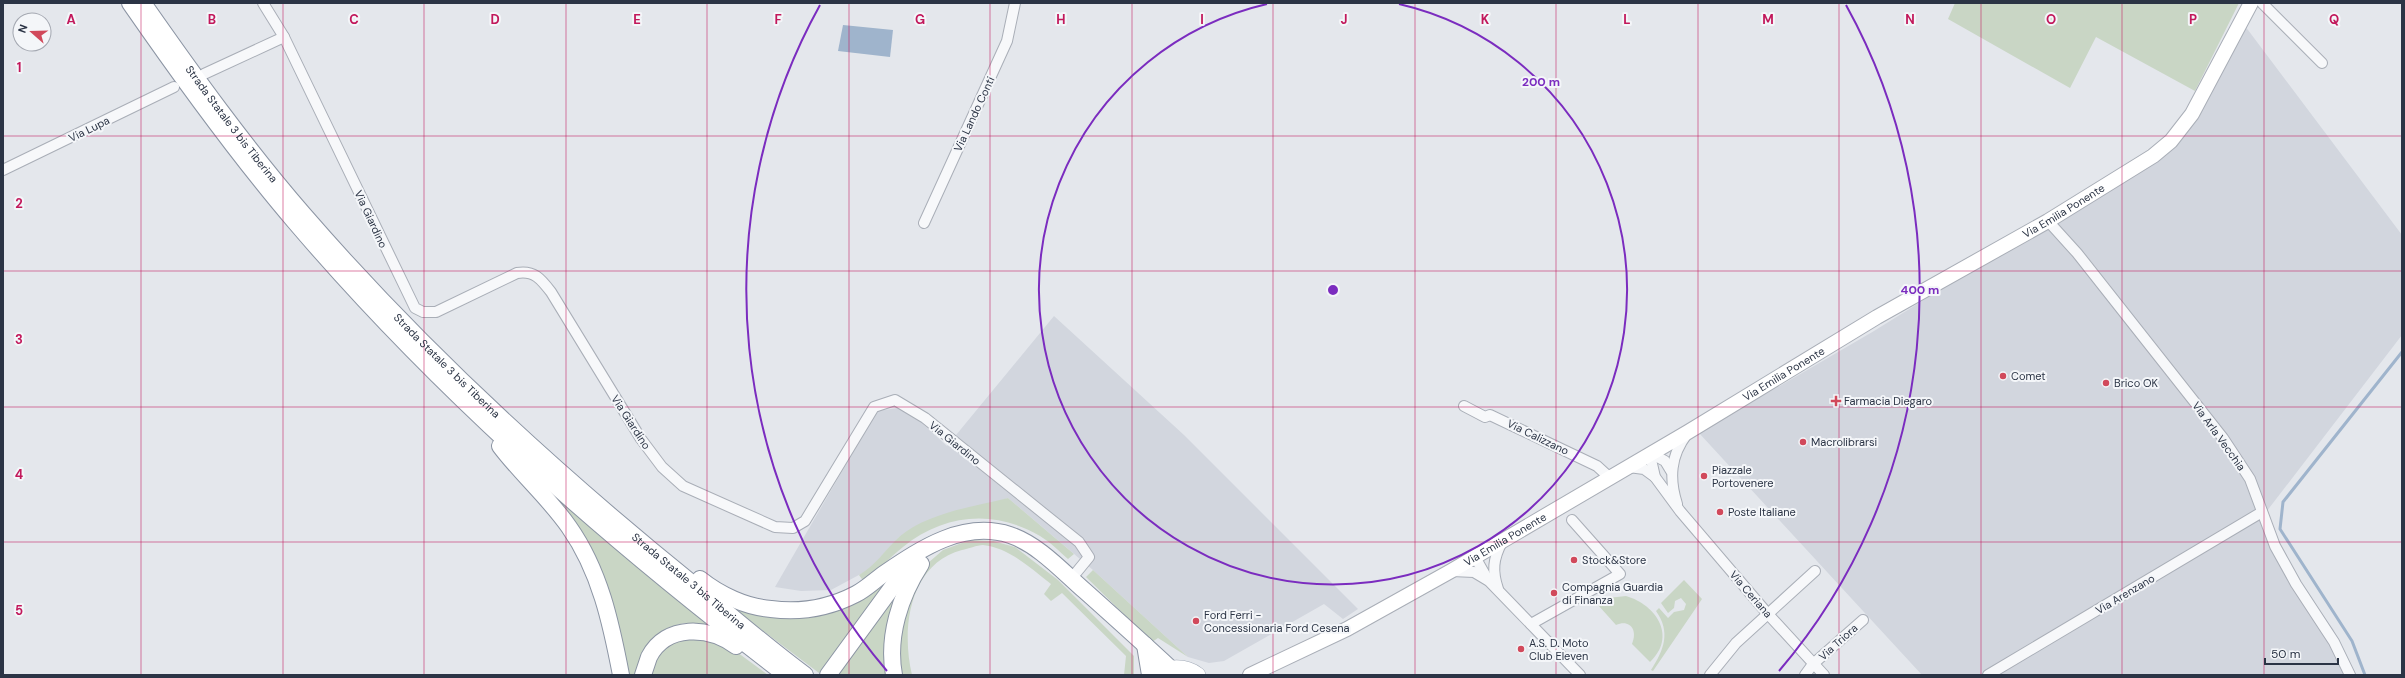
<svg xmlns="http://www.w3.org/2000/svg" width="2405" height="678" viewBox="0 0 2405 678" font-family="'DM Sans',sans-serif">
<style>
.built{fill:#d2d6de}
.green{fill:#c9d6c5}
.water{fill:#9fb4cc}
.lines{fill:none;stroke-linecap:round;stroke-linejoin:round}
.stream{stroke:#9fb4cc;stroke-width:3}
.minor-casing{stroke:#a9aeb7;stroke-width:12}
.secondary-casing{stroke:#a9aeb7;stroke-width:16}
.primary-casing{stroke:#a3abb8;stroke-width:16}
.trunk-casing{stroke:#8b94a3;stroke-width:18}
.minor{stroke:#f7f8fa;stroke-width:10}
.secondary{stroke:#fff;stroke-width:14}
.primary{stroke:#fff;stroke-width:15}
.trunk{stroke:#fff;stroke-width:16}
.grid{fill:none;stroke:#c2185b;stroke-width:1;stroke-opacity:0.55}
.ring{fill:none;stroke:#7b2cbf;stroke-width:2}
.poi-dot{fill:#d1495b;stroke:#f4f6f9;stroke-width:1.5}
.labels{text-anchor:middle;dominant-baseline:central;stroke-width:4;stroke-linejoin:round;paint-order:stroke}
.street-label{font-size:11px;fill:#2b3445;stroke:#f4f6f9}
.poi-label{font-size:11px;fill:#2b3445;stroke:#f4f6f9;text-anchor:start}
.grid-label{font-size:13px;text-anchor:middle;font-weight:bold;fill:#c2185b;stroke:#f4f6f9;stroke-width:4;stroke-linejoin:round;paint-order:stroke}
.centre{fill:#7b2cbf;stroke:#f4f6f9;stroke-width:2}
.ring-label{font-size:12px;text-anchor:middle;font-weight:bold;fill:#7b2cbf;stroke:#f4f6f9;stroke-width:4;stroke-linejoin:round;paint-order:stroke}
</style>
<rect width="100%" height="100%" fill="#e4e7ec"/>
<g class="built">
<path d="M2245 26 2402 235V335L2260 520 2320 623 2326 620 2333 629 2355 675H1922L1699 433 1874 331 2036 230 2153 161Z"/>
<path d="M1054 316 1184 435 1358 609 1343 619 1324 604 1224 661 1209 663 1188 657 1093 570 1008 498 899 537 870 569 831 590 801 591 775 587 877 411 898 408 922 423 947 446Z"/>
</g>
<g class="green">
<path d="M1955 3H2239L2195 91 2096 37 2070 88 1948 19Z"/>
<path d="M555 493 717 627C706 626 692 621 680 624 654 629 643 652 637 675H626L619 636 552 495Z"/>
<path d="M1008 498 1074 554 1068 559C1059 551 1050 542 1040 536 994 509 944 514 903 547 889 558 878 571 864 582L859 575C876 565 885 550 899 537 927 513 972 507 1008 498Z"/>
<path d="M970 540 993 541 1015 547 1058 580 1134 656V675H1124L1126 656 1062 593 1051 601 1044 594 1051 584C1030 568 1010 548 983 545 977 545 968 549 962 550 909 564 901 629 912 675H898L901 613 928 563 943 550Z"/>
<path d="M1093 570 1188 657 1158 638 1152 642 1086 577Z"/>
<path d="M910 572C894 610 881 632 886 675H835Z"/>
<path d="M891 575 819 673 718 597 793 615Z"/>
<path d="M1684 580 1702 599 1653 671 1651 670C1664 650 1671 632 1656 611L1659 608 1668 618 1674 612 1684 610 1686 604 1681 598 1675 601 1674 608 1668 613 1661 603Z"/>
<path d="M1626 596C1657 605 1677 637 1650 662L1632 644C1638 630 1630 619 1616 625L1598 605 1608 598Z"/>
<path d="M703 636 726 644 768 675H649C659 646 673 639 703 636Z"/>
</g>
<path class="water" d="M843 25 893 30 890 57 838 51Z"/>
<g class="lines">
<path class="stream" d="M2365 675 2352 641 2280 529 2283 502 2402 352"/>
<g class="minor-casing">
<g id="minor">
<path d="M263 3 284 37 415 308 423 312H436L517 273C534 270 541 279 551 292L641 439 662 467 683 486 775 527 793 528 805 521 874 407 895 400 925 418 1079 542 1089 557 1071 579"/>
<path d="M2262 3 2322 63"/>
<path d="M204 74 284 37"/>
<path d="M3 170 174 87"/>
<path d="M2048 221 2077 253 2223 438 2250 479 2275 546 2296 584 2334 642 2350 675"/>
<path d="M924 223 1007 41 1015 3"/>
<path d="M1464 406 1485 417 1490 415 1597 466 1609 477"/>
<path d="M1652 454 1665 461 1671 471"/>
<path d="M1650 455 1655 477 1680 511 1767 613 1824 675"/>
<path d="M1629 467 1644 469 1655 477"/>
<path d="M1677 504C1669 479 1670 456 1687 434"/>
<path d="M1475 557 1488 580"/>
<path d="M1452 571 1474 572 1489 581 1580 675"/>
<path d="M1498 589C1492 571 1493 559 1502 542"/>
<path d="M1531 624 1620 574 1572 520"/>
<path d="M1710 675 1736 643 1815 571"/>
<path d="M1805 675 1813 664 1863 620"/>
<path d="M1988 675 2262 512"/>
</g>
</g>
<g class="secondary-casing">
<g id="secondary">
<path id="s1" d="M1250 675 1347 629 1451 571 1688 432 1877 317 2048 221 2153 156 2171 141 2192 114 2251 3"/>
</g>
</g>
<g class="primary-casing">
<path id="primary" d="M1150 675C1165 667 1184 664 1198 675"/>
</g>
<g class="trunk-casing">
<g id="trunk">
<path d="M130 3C182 78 236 153 295 222 440 392 609 540 786 675"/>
<path id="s2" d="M143 3C194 76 246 148 304 215 422 351 554 472 694 585 730 615 767 647 805 675"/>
<path d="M500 446C521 474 549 498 569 527 600 571 611 623 621 675"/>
<path d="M700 579C720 595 746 607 771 609 801 613 829 608 856 594 866 589 875 580 885 573 922 548 964 520 1010 535 1039 545 1062 571 1085 591 1113 616 1142 642 1170 668"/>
<path d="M1145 645 1150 675"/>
<path d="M643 675C645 669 647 663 649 657 666 624 709 626 736 646"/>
<path d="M828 675 893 586 915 561"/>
<path d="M894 675C887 637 900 596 921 564"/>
</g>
</g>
<use href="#minor" class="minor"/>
<use href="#secondary" class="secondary"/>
<use href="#primary" class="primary"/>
<use href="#trunk" class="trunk"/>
</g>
<path class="grid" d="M141 3V675M283 3V675M424 3V675M566 3V675M707 3V675M849 3V675M990 3V675M1132 3V675M1273 3V675M1415 3V675M1556 3V675M1698 3V675M1839 3V675M1981 3V675M2122 3V675M2264 3V675M3 136H2402M3 271H2402M3 407H2402M3 542H2402"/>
<g class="ring">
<path d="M1399 4A294 294 0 1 1 1267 4"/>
<path d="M887 671A587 587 0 0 1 820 5M1846 5A587 587 0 0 1 1779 671"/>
</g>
<g class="poi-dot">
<circle cx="2003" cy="376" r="4"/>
<circle cx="2106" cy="383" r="4"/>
<path d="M1834 395h4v4h4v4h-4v4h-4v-4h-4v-4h4z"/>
<circle cx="1803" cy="442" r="4"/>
<circle cx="1704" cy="476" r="4"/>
<circle cx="1720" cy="512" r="4"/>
<circle cx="1574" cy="560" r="4"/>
<circle cx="1554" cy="593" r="4"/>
<circle cx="1196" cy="621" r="4"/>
<circle cx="1521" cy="649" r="4"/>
</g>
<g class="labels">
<g class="street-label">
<text transform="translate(974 114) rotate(-65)">Via Lando Conti</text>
<text stroke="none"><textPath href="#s2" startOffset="150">Strada Statale 3 bis Tiberina</textPath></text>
<text transform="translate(89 129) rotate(-26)">Via Lupa</text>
<text stroke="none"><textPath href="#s1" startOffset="937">Via Emilia Ponente</textPath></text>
<text transform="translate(371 219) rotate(65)">Via Giardino</text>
<text stroke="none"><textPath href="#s2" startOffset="474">Strada Statale 3 bis Tiberina</textPath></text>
<text stroke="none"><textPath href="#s1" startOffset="613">Via Emilia Ponente</textPath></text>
<text transform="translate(631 422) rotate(57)">Via Giardino</text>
<text transform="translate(2219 436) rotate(54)">Via Arla Vecchia</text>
<text transform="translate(1538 437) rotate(26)">Via Calizzano</text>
<text transform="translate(955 443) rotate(39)">Via Giardino</text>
<text stroke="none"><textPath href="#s1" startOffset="289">Via Emilia Ponente</textPath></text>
<text stroke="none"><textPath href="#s2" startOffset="798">Strada Statale 3 bis Tiberina</textPath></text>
<text transform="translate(1751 594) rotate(49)">Via Ceriana</text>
<text transform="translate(2125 594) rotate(-31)">Via Arenzano</text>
<text transform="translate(1838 642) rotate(-42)">Via Triora</text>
</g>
<g class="poi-label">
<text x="2011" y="376">Comet</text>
<text x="2114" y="383">Brico OK</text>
<text x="1844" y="401">Farmacia Diegaro</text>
<text x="1811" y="442">Macrolibrarsi</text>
<text x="1712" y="470">Piazzale<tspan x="1712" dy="13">Portovenere</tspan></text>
<text x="1728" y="512">Poste Italiane</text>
<text x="1582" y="560">Stock&amp;Store</text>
<text x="1562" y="587">Compagnia Guardia<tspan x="1562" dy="13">di Finanza</tspan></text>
<text x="1204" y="615">Ford Ferri -<tspan x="1204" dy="13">Concessionaria Ford Cesena</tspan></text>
<text x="1529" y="643">A.S. D. Moto<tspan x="1529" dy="13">Club Eleven</tspan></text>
</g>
</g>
<g class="grid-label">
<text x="71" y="24">A</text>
<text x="212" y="24">B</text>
<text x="354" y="24">C</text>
<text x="495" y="24">D</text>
<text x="637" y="24">E</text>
<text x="778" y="24">F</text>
<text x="920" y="24">G</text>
<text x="1061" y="24">H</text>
<text x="1202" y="24">I</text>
<text x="1344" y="24">J</text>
<text x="1485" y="24">K</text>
<text x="1627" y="24">L</text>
<text x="1768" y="24">M</text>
<text x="1910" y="24">N</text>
<text x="2051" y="24">O</text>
<text x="2193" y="24">P</text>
<text x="2334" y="24">Q</text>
<text x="19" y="72">1</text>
<text x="19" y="208">2</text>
<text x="19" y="344">3</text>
<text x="19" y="479">4</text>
<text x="19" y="615">5</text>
</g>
<circle cx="1333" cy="290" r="6" class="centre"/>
<g class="ring-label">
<text x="1541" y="86">200 m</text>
<text x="1920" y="294">400 m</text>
</g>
<rect width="2405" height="678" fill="none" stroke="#2b3445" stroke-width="8"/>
<g transform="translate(32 32) rotate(290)"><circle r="19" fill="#f4f6f9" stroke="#a4a8b1"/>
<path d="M0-3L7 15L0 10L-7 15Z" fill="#d1495b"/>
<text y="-6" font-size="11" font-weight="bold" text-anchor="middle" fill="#2b3445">N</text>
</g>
<path d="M2265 658v6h73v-6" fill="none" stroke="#2b3445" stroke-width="2"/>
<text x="2271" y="658" font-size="12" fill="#2b3445" stroke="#f4f6f9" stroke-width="3" paint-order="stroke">50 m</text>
</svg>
